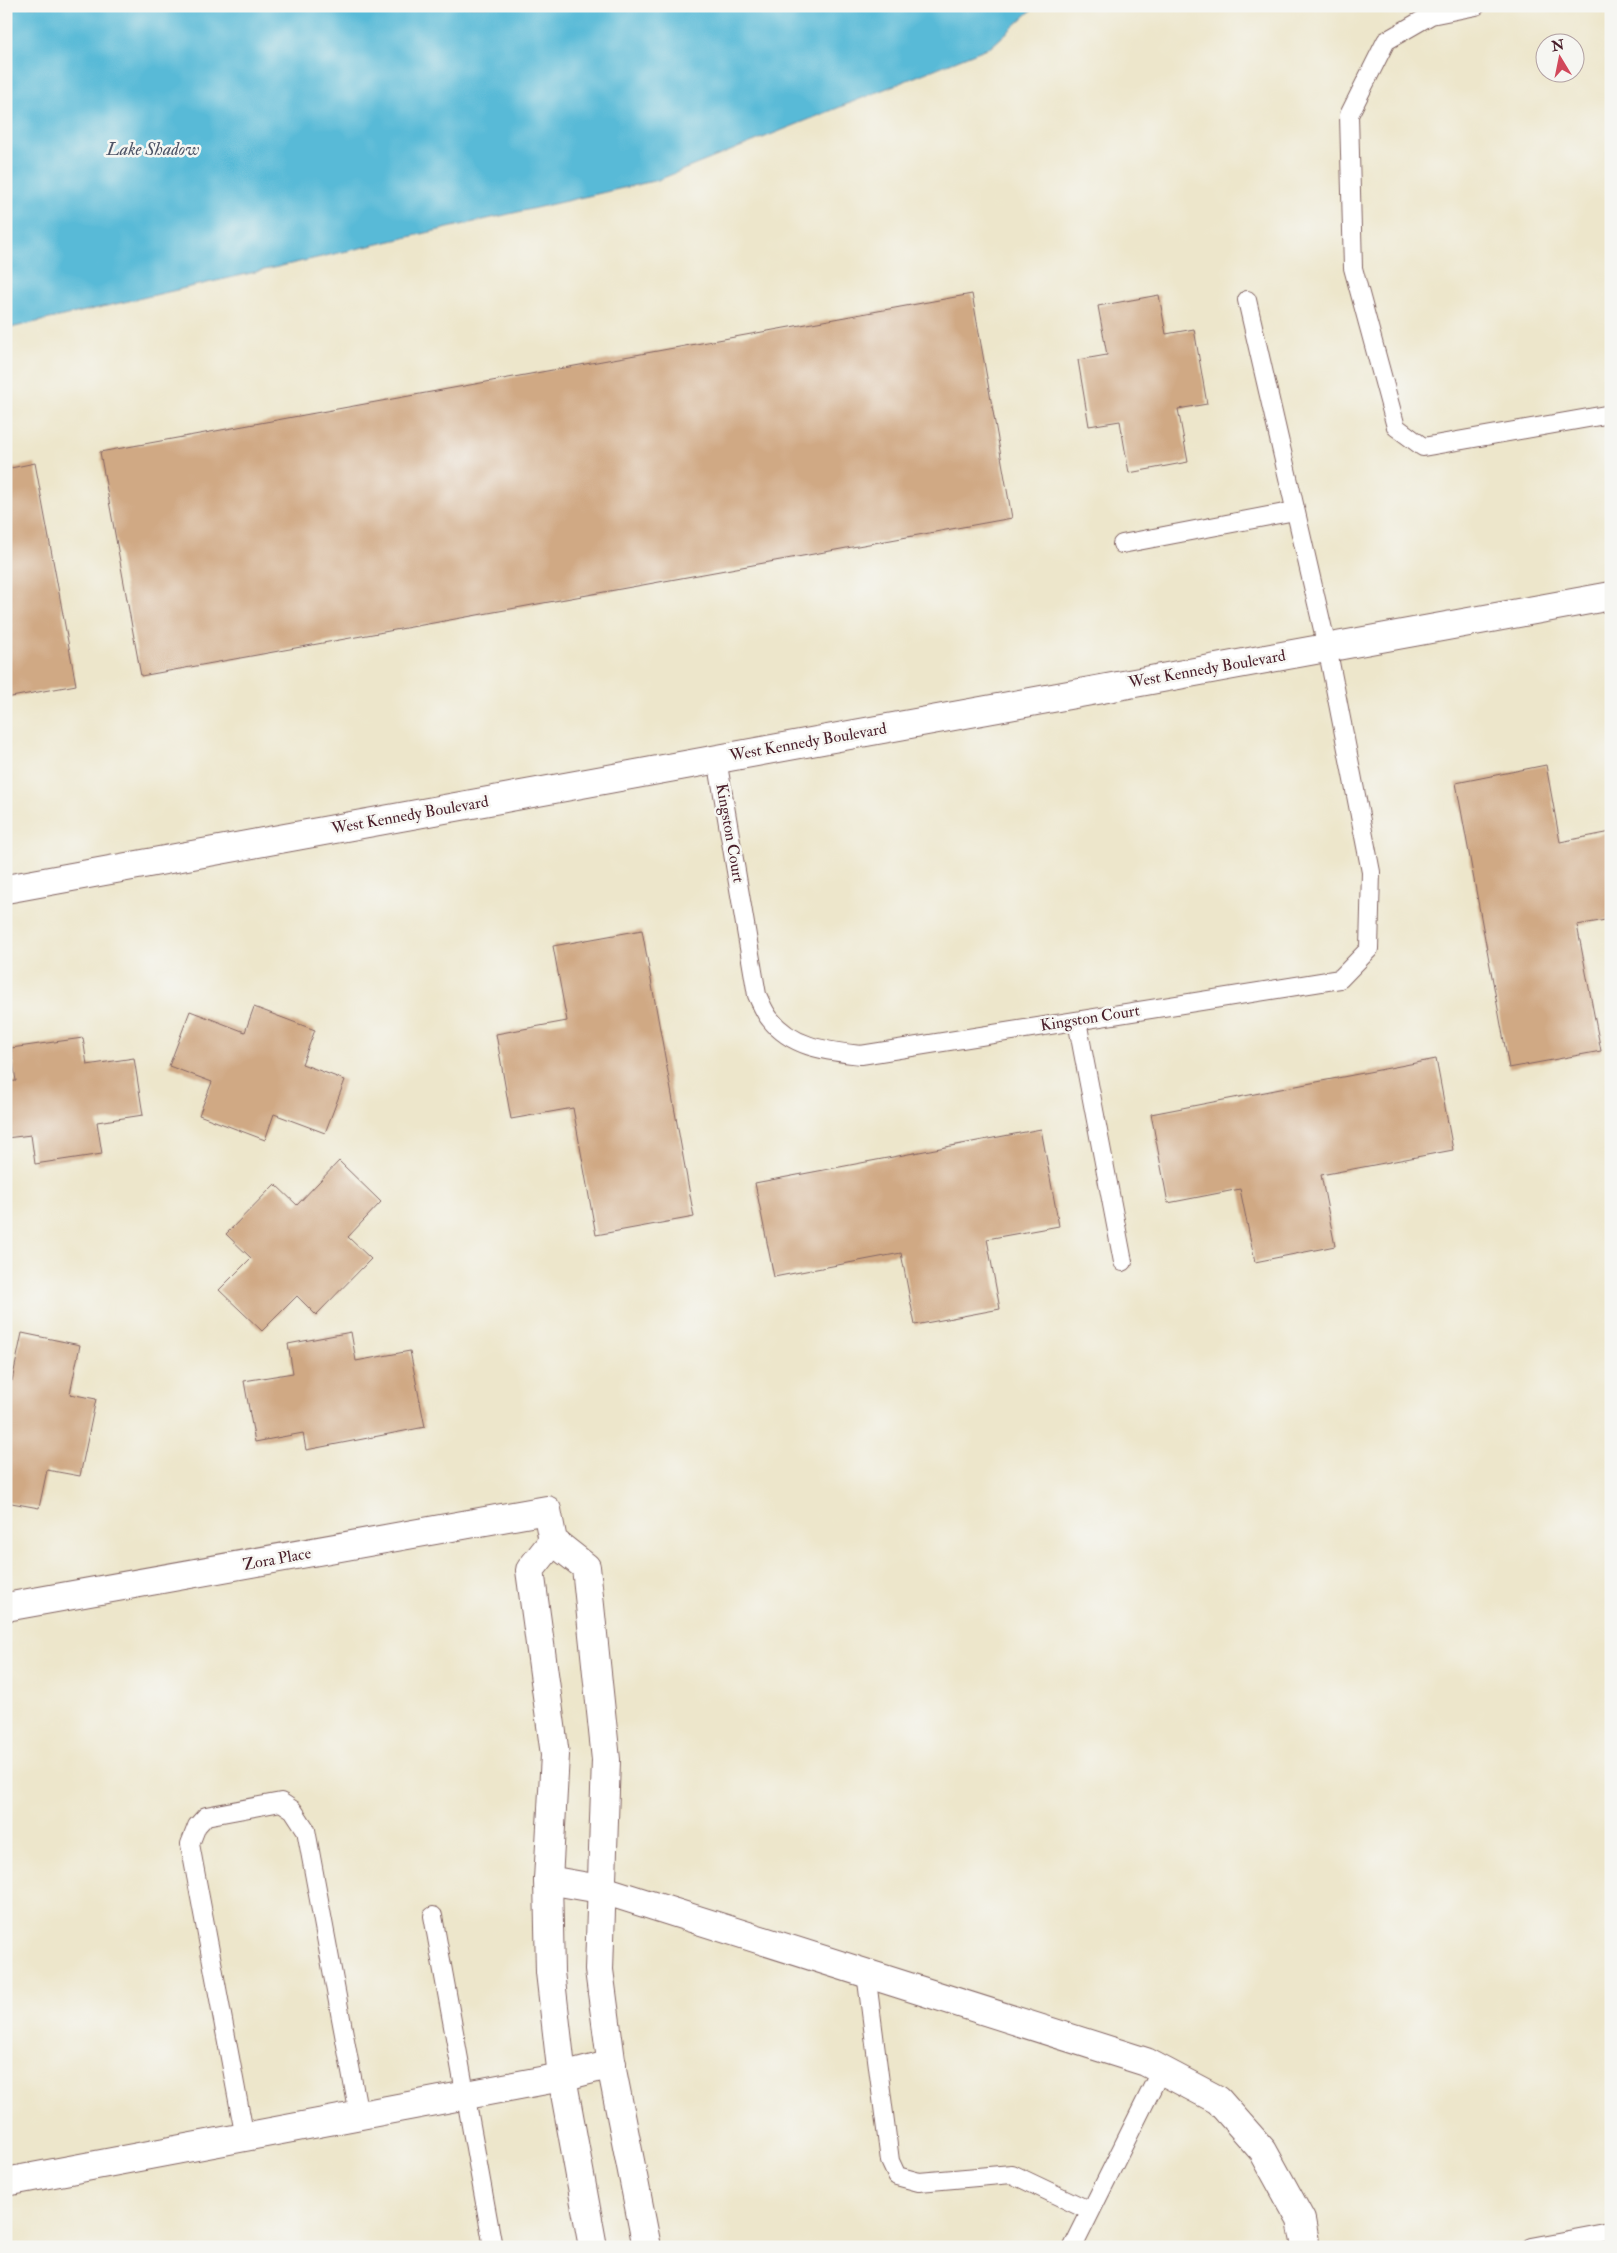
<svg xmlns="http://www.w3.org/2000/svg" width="1617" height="2253" viewBox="0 0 1617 2253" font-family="'IM FELL Double Pica',serif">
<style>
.water{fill:#58bad7;stroke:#516c81}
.building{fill:#d0a984}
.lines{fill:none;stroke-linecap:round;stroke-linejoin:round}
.lane-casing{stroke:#836563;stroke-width:20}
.street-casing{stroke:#836563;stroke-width:30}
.secondary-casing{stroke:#836563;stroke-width:30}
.lane{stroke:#fff;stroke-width:18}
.street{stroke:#fff;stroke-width:28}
.secondary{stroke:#fff;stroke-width:28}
.labels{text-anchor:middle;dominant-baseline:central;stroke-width:5;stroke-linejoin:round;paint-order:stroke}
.street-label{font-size:16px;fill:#4a1f2b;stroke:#f6f6f2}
.water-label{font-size:18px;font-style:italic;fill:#4f5567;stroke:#f6f6f2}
</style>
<rect width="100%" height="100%" fill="#f6f6f2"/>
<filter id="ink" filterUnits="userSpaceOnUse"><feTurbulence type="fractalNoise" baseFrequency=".02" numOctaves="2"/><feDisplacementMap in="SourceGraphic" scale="10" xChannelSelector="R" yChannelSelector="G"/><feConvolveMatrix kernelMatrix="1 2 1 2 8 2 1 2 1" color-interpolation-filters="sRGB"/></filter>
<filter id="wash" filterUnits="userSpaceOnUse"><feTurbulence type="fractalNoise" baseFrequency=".0096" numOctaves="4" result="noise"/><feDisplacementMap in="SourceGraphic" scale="20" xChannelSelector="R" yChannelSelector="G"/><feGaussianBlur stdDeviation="1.12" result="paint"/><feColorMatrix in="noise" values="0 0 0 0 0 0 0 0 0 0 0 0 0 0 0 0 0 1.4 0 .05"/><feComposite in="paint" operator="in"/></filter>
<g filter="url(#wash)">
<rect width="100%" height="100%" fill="#ede6cb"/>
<path class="water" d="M6 6H1036L992 46 658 180 6 329Z"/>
<g id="blocks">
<g class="building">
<path d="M972 294 1012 518 141 676 100 452Z"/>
<path d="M1159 295 1166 334 1194 329 1207 404 1178 409 1188 462 1129 473 1120 421 1089 426 1078 360 1107 355 1098 306Z"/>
<path d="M35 463 76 685 6 698V469Z"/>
<path d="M1546 765 1560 842 1611 832V919L1577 925 1601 1051 1509 1068 1456 783Z"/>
<path d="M642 930 694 1217 596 1235 573 1108 511 1119 496 1034 567 1021 553 946Z"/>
<path d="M254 1007 315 1030 302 1064 345 1080 325 1133 274 1114 265 1140 199 1115 212 1082 169 1066 190 1011 245 1032Z"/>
<path d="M83 1038 87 1065 134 1058 143 1115 97 1122 102 1154 35 1164 31 1135 6 1138V1082L16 1081 11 1048Z"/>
<path d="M1436 1059 1453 1150 1321 1175 1335 1246 1255 1262 1240 1189 1168 1203 1151 1114Z"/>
<path d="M1041 1129 1059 1226 987 1239 1000 1309 915 1325 901 1253 774 1277 755 1183Z"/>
<path d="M339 1161 381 1202 348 1237 371 1259 316 1315 297 1296 262 1331 219 1290 251 1258 226 1234 275 1184 297 1205Z"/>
<path d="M351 1332 356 1361 410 1351 425 1427 306 1450 303 1433 255 1442 244 1381 293 1373 288 1344Z"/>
<path d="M22 1333 80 1345 70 1394 96 1399 80 1476 47 1470 39 1508 6 1502V1380L12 1381Z"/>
</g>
</g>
</g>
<g filter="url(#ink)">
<use href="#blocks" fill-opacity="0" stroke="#836563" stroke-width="1"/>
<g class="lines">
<g class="lane-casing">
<g id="lane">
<path d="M1476 6 1431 15 1386 41 1349 115 1353 268 1396 427 1423 447 1611 414"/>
<path d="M1122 544 1295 511"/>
<path d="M717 759 757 995C761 1003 764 1012 770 1019 792 1048 828 1051 861 1055L1340 979 1369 949 1371 872 1327 647 1247 300"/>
<path d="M1077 1021 1123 1262"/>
<path d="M433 1916 493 2247"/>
<path d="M866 1973 890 2161 897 2176 919 2182 1012 2174 1090 2211"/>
<path d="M245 2138 190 1844 197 1826 206 1816 281 1802 293 1810 306 1830 359 2115"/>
<path d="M1073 2247 1161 2070"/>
<path d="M1531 2247 1611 2232"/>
</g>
</g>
<g class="street-casing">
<g id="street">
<path d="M553 1541 530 1570 555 1755 548 1880 550 1972 562 2077 593 2247"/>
<path d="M6 1607 547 1510 553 1541 586 1567 606 1760 599 1970 613 2075 647 2247"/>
<path d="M548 1880 600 1889 1146 2062 1218 2100 1263 2151 1301 2220 1306 2247"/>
<path d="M6 2182 562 2077 612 2064"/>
</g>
</g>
<g class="secondary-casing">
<path id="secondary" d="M6 889 1611 596"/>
</g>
<use href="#lane" class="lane"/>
<use href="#street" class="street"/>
<use href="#secondary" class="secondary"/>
</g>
</g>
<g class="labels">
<g class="street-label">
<text transform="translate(1207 669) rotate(-10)">West Kennedy Boulevard</text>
<text transform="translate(808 742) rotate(-10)">West Kennedy Boulevard</text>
<text transform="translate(410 815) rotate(-10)">West Kennedy Boulevard</text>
<text transform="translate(730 833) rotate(80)">Kingston Court</text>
<text transform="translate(1090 1018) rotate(-9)">Kingston Court</text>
<text transform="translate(277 1559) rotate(-10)">Zora Place</text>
</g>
<g class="water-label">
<text x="153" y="149">Lake Shadow</text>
</g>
</g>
<rect width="1617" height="2253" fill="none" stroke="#f6f6f2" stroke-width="25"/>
<g transform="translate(1560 58) rotate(350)"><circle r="24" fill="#f6f6f2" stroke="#b1a0a2"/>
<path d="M0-4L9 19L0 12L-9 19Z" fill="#d1495b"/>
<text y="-8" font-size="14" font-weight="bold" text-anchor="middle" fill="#4a1f2b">N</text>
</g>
</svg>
